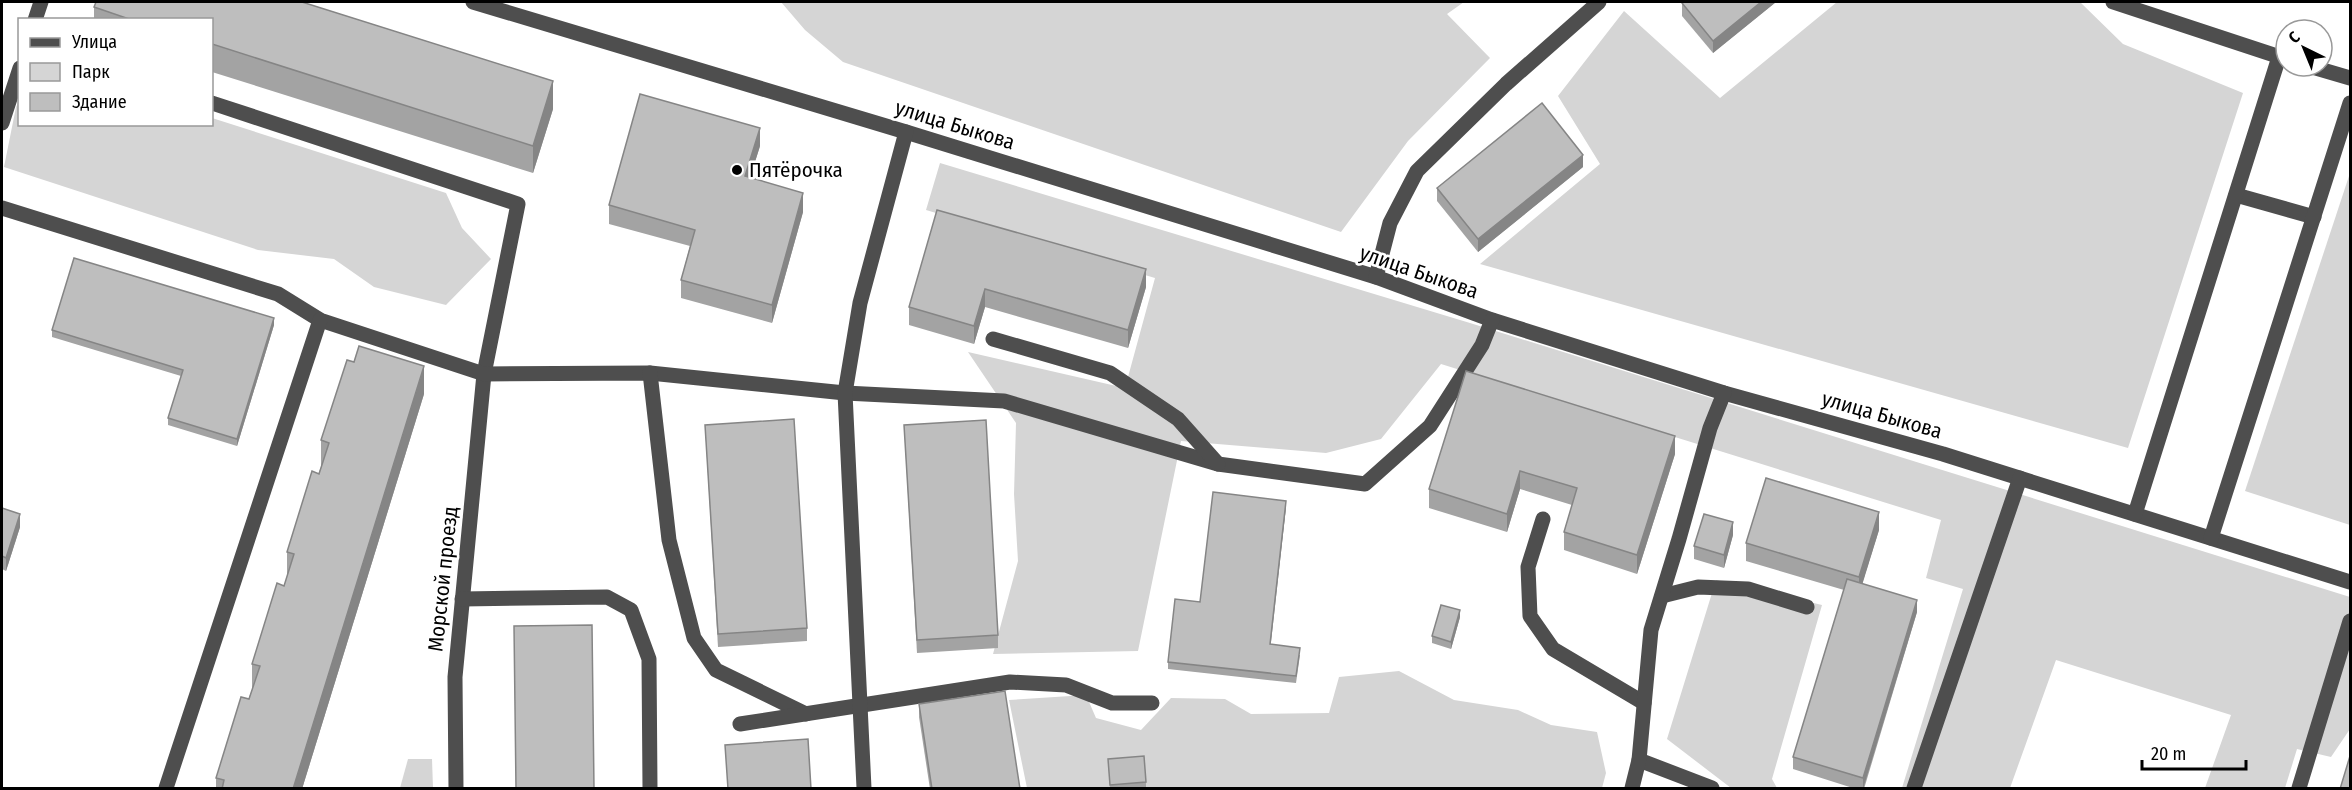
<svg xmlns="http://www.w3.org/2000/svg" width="2352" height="790" viewBox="0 0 2352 790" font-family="'Fira Sans Condensed',sans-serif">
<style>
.green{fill:#d5d5d5}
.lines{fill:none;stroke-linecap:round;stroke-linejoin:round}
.minor{stroke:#4e4e4e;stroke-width:15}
.wall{fill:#a3a3a3}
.shaded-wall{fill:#858585}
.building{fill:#bebebe;stroke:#858585;stroke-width:1.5}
.poi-dot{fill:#000;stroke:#fff;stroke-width:2}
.labels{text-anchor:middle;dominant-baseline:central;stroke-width:5;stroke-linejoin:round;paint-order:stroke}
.street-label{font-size:21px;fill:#000;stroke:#fff}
.poi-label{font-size:21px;fill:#000;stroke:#fff;text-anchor:start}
</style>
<rect width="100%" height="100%" fill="#fff"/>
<g class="green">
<path d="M781 2H1464L1447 14 1490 58 1408 141 1341 232 843 62 805 30Z"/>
<path d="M1837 2H2080L2123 44 2243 93 2128 448 1480 264 1600 164 1558 96 1624 11 1720 98Z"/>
<path d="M19 101 20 124H212V118L446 193 462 228 491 259 446 305 374 287 334 259 258 250 4 167 16 107Z"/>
<path d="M940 163 1470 323 2350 597V729L2331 757 2297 749 2285 788H2205L2231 715 2056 660 2010 788H1902L1963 589 1926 578 1941 520 1441 364 1381 439 1326 453 1181 441 1138 651 993 654 1018 561 1014 494 1016 423 968 352 1125 388 1155 278 926 210Z"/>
<path d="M2350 173V525L2245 491Z"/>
<path d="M1716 580 1822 605 1772 779 1777 788H1731L1667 739Z"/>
<path d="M1399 671 1454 700 1518 710 1551 725 1597 732 1606 773 1602 788H1027L1009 700 1086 695 1096 718 1141 730 1171 698 1225 699 1251 714 1329 713 1339 677Z"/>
<path d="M408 759H432L433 788H400Z"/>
</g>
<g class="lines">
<g class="minor">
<path d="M473 2 906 132 1376 277 1492 320 1724 393 1943 454 2350 582"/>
<path d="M2113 2 2286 59"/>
<path d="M35 20 41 2"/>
<path d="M2309 66 2350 78"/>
<path d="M212 103 518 204 484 374 455 677 456 788"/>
<path d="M2 123 20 68"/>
<path d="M2236 195 2314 217"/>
<path d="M2 208 278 294 320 320 484 374 650 373 845 393 1004 401 1218 464 1365 484 1430 426 1482 345 1492 320"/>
<path d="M1376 277 1390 223 1417 171 1506 84 1599 2"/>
<path d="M993 339 1110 373 1178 419 1218 464"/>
<path d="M650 373 669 540 694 638 716 670 806 714"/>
<path d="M2135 514 2279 57"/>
<path d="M1543 519 1528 567 1530 616 1553 649 1644 703"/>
<path d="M2211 538 2350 103"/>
<path d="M1662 596 1698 587 1748 589 1807 607"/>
<path d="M462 599 607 597 631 610 649 659 650 788"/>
<path d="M740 724 1010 682 1066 685 1112 703H1152"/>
<path d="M1639 760 1712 788"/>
<path d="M166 788 320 320"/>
<path d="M864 788 845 393 860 303 906 132"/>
<path d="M1632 788 1639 760 1651 630 1679 539 1710 428 1724 393"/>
<path d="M1914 788 2020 478"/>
<path d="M2299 788 2350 621"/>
</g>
</g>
<g class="wall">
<path d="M96 2H302L553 81V109L533 173 212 72V20H94V7Z"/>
<path d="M1776 2 1713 53 1682 16V3Z"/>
<path d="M760 146 750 177 803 212 772 323 681 298V280L690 246 609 224V205Z"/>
<path d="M1583 167 1478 252 1437 201V188Z"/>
<path d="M937 210 1146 287 1128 348 985 307 974 344 909 325V307Z"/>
<path d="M274 325 237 446 168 425V418L181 376 52 337V330Z"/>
<path d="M1466 371 1675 454 1637 574 1564 550V532L1572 505 1520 489 1507 532 1429 508V489Z"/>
<path d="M424 394 302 789H216V778L252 690V664L287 578V552L321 467V440Z"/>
<path d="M705 425 807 628V641L718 647Z"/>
<path d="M904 425 998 635V648L917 653Z"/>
<path d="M1286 507 1270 644 1300 655 1296 683 1168 669V662L1200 602Z"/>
<path d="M2 508 20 527 6 571 2 569Z"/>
<path d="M1879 530 1862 584 1917 612 1864 789H1856L1793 769V757L1844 590 1746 561V543Z"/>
<path d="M1733 535 1724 568 1694 559V546Z"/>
<path d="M1460 617 1451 649 1432 643V636Z"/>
<path d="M919 704 1020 789H930L919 717Z"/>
<path d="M1108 759 1146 782V788L1110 789Z"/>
</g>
<g class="shaded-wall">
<path d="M1761 2H1776L1713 53V41Z"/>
<path d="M553 81V109L533 173V146Z"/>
<path d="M760 128V146L745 194V176Z"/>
<path d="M1583 155V167L1478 252V239Z"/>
<path d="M803 193V212L772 323V305Z"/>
<path d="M1146 269V287L1128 348V330Z"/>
<path d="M985 289V307L974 344V326Z"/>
<path d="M274 318V325L237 446V439Z"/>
<path d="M424 366V394L302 789H293Z"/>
<path d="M1675 436V454L1637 574V555Z"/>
<path d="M1520 471V489L1507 532V514Z"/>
<path d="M1286 501V507L1270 651V644Z"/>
<path d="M1879 512V530L1859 595V577Z"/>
<path d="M20 514V527L6 571V558Z"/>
<path d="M1733 522V535L1724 568V555Z"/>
<path d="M1917 600V612L1863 789V778Z"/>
<path d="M1460 610V617L1451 649V642Z"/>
</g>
<g class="building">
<path d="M96 2H302L553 81 533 146 212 44V20H132L94 7Z"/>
<path d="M1684 2H1761L1713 41 1682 3Z"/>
<path d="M640 94 760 128 745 176 803 193 772 305 681 280 695 230 609 205Z"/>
<path d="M1542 103 1583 155 1478 239 1437 188Z"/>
<path d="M937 210 1146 269 1128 330 985 289 974 326 909 307Z"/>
<path d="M74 258 274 318 237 439 168 418 183 370 52 330Z"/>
<path d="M359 346 424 366 293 789H222L224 780 216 778 241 697 249 699 260 666 252 664 277 583 284 586 294 554 287 552 312 471 319 474 329 443 321 440 347 360 354 362Z"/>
<path d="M1466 371 1675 436 1637 555 1564 532 1577 488 1520 471 1507 514 1429 489Z"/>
<path d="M794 419 807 628 718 634 705 425Z"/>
<path d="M986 420 998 635 917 640 904 425Z"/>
<path d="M1766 478 1879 512 1859 577 1746 543Z"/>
<path d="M1213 492 1286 501 1270 644 1300 648 1296 676 1168 662 1175 599 1200 602Z"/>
<path d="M2 508 20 514 6 558 2 556Z"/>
<path d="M1704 514 1733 522 1724 555 1694 546Z"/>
<path d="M1847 579 1917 600 1863 778 1793 757Z"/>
<path d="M1441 605 1460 610 1451 642 1432 636Z"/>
<path d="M592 625 594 789H516L514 626Z"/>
<path d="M1005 691 1020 789H932L919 704Z"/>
<path d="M808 739 811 789H728L725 745Z"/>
<path d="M1144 756 1146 782 1110 785 1108 759Z"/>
<path d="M2350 756V789H2340Z"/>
</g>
<circle class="poi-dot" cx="737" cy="170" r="6"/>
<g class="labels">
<g class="street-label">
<text transform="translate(955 125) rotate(17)">улица Быкова</text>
<text transform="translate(1419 272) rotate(19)">улица Быкова</text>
<text transform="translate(1882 415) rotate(16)">улица Быкова</text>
<text transform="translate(443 579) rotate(-84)">Морской проезд</text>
</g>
<g class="poi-label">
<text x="749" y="170">Пятёрочка</text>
</g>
</g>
<rect width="2352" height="790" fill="none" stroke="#000000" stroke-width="6"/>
<rect x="18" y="18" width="195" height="108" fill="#ffffff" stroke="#999999" stroke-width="1.5"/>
<rect x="30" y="38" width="30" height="9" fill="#4e4e4e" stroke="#999999" stroke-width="1.5"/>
<text x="72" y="48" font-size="18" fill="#000000">Улица</text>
<rect x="30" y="63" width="30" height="18" fill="#d5d5d5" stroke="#999999" stroke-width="1.5"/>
<text x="72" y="78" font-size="18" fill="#000000">Парк</text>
<rect x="30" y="93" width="30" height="18" fill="#bebebe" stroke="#999999" stroke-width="1.5"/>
<text x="72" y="108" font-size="18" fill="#000000">Здание</text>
<g transform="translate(2304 48) rotate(317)"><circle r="28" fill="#ffffff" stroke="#999999" stroke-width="1.5"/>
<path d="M0-4.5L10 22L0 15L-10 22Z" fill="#000000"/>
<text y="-9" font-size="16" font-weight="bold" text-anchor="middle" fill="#000000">С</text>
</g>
<path d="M2142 760v9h104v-9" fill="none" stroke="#000000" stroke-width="3"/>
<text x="2151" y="760" font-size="18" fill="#000000" stroke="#ffffff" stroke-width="4.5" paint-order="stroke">20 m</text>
</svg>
